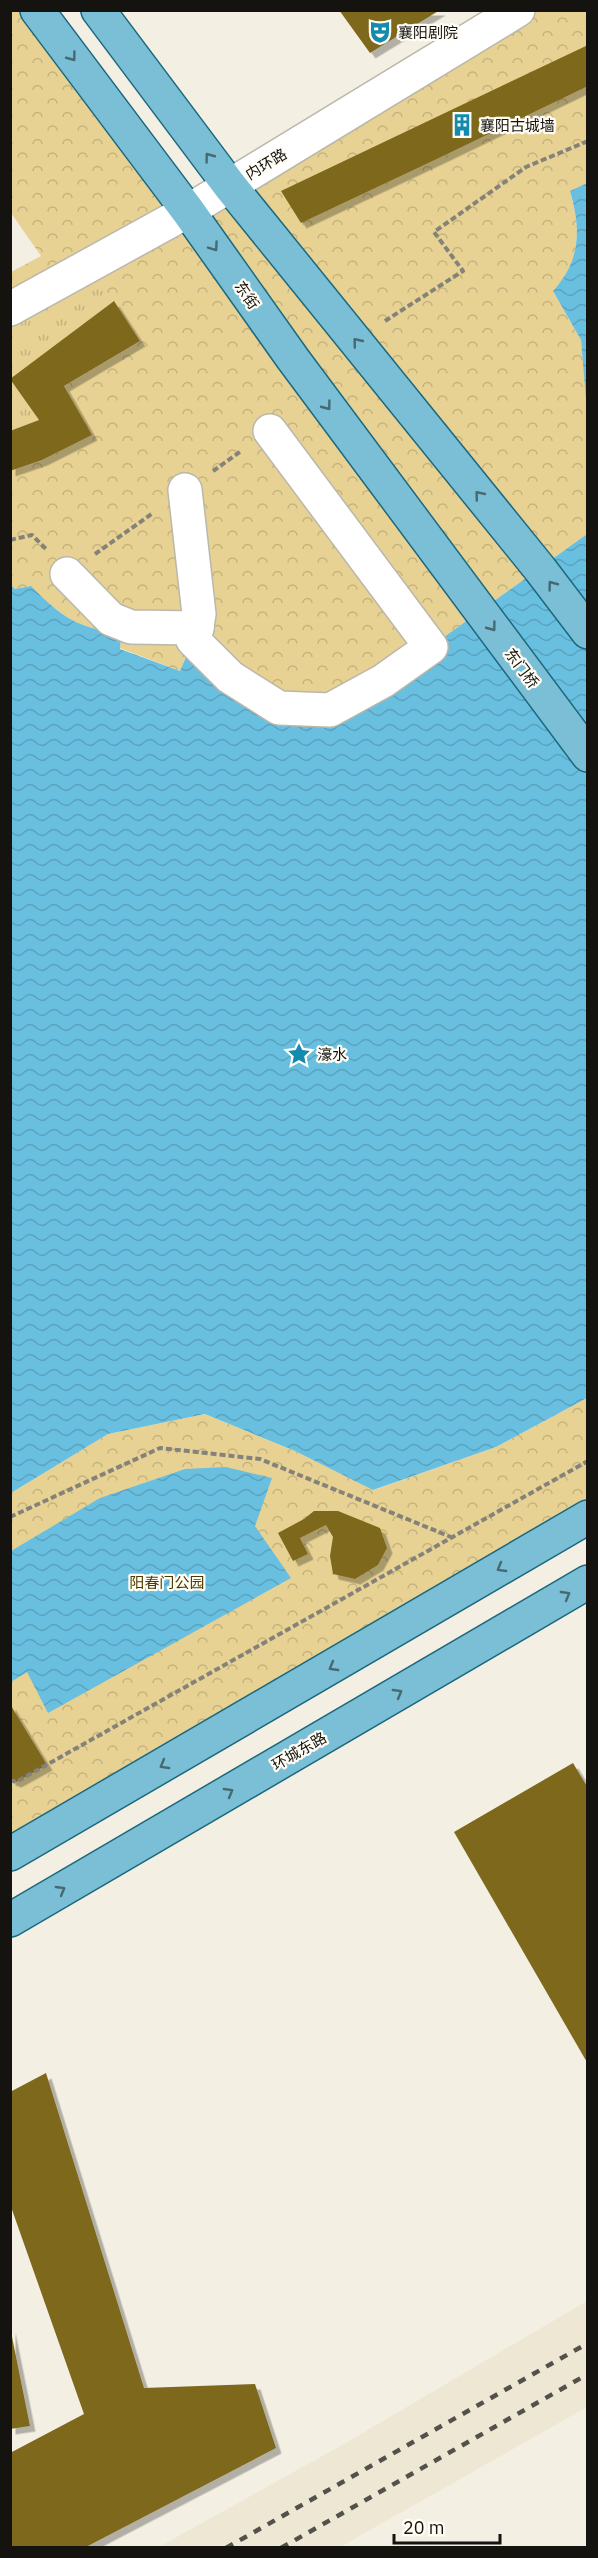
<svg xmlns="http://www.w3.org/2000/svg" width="598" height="2558" viewBox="0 0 598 2558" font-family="'IBM Plex Sans','Noto Sans SC',sans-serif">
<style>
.built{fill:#ede7d3}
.grass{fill:url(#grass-tufts)}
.forest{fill:url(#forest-crowns)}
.water{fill:url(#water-waves)}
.building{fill:#7d671c;filter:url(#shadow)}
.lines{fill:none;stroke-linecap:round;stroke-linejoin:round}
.minor-casing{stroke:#bbb7ab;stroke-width:36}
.major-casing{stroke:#1c687e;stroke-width:36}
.path{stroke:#85827a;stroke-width:4;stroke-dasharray:6 3;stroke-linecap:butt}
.minor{stroke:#fff;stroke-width:33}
.major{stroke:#7abfd5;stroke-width:33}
.rail{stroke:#53514b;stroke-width:4.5;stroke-dasharray:8 8;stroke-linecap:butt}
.oneway{stroke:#476972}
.labels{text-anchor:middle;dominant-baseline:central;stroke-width:4.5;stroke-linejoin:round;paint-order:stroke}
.poi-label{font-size:15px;fill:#14130f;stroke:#fffdf5;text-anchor:start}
.street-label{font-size:15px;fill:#14130f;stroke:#fffdf5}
.park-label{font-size:15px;fill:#4b3b00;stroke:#fffdf5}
</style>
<defs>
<pattern id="grass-tufts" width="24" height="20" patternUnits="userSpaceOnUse" patternTransform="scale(1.5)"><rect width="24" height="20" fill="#e7d293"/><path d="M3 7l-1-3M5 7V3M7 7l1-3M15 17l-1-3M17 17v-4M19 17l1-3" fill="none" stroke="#c5b37e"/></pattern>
<pattern id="forest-crowns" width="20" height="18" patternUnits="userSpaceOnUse" patternTransform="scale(1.5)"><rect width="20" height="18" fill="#e7d293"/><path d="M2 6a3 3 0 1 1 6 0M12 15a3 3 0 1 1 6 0" fill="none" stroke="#c5b37e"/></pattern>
<pattern id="water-waves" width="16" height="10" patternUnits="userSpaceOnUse" patternTransform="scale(1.5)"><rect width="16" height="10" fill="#69bfe0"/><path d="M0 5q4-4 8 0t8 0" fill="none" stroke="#5aa3bf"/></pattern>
<filter id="shadow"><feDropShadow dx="5.5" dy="5.5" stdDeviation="0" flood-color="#0004"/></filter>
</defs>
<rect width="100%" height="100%" fill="#f3efe3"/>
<path class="built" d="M587 2301V2407L340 2547H159L344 2444Z"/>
<g class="grass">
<path d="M93 273 114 301 11 379V314Z"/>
<path d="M10 379 39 420 11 431Z"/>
</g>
<g class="forest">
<path d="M11 11H37L188 211 518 11H587V183L570 191C581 229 581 260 553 291L581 340 588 411 587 534 383 681 279 708 192 641 180 671 120 648 121 635C74 625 65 620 31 586L15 589 10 584V471L42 460 91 435 64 386 140 341 93 273 11 309V272L41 256 11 213Z"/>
<path d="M587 1398V1517L11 1854V1493L108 1434 205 1414 295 1451 374 1490 496 1447Z"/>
</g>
<g class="water">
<path d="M587 183V411L581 340 553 291C581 260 581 229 570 191Z"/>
<path d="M587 534V1398L496 1447 373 1490 295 1451 205 1414 108 1434 11 1493 10 584 15 589 31 586C65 620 74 625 121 635L120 649 180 671 193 640 279 708 383 681Z"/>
<path d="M226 1467 272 1478 255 1526 291 1578 48 1713 27 1672 11 1682V1551L100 1498 185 1469Z"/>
</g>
<g class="building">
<path d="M339 10H440L370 53Z"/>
<path d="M588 45V86L441 157 301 223 281 191Z"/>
<path d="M114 301 140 341 64 386 92 435 42 460 10 471V431L39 420 10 379Z"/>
<path d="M314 1511H338L380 1528 387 1548 378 1565 355 1579 333 1574 330 1556 333 1537 326 1525 300 1538 308 1554 293 1561 278 1533 304 1519Z"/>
<path d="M10 1704 47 1765 16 1782 10 1780Z"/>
<path d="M573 1763 588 1788V2064L454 1832Z"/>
<path d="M46 2073 144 2388 255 2384 276 2448 84 2548H10V2453L84 2414 10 2204V2092Z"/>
<path d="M10 2327 30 2426 10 2429Z"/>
</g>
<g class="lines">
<g class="minor-casing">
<g id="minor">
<path d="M10 309 188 211 518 10"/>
<path d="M67 574 111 619 131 627 197 628 199 614 185 490"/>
<path d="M197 628 193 640 230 677 279 708 330 710 383 681 431 647 270 431"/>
</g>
</g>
<g class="major-casing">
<g id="major">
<path d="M37 10 188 211 293 359 588 755"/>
<path d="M98 10 230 186 540 569 588 632"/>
<path d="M10 1854 588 1517"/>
<path d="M10 1920 588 1582"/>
</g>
</g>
<g class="path">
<path d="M385 321 463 271 434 232 526 167 588 141"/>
<path d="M213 471 241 451"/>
<path d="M10 540 32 535 46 549"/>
<path d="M95 554 153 513"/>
<path d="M10 1517 160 1448 260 1459 451 1537"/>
<path d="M10 1780 16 1782 588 1461"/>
</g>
<use href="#minor" class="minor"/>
<use href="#major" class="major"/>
<g class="rail">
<path d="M226 2548 588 2343"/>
<path d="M281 2548 588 2374"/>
</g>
</g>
<defs><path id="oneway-chevron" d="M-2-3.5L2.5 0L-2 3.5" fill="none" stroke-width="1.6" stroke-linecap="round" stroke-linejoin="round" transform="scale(1.5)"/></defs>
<g class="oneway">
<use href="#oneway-chevron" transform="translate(72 57) rotate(53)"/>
<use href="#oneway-chevron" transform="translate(209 157) rotate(-127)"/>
<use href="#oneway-chevron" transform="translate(214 247) rotate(55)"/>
<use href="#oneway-chevron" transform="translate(357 342) rotate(-129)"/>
<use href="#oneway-chevron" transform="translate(327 406) rotate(53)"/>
<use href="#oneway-chevron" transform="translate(479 495) rotate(-129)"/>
<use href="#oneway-chevron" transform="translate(552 585) rotate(-127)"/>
<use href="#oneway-chevron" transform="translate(492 627) rotate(53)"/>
<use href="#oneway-chevron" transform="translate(501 1568) rotate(150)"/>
<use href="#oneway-chevron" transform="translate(566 1595) rotate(-30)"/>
<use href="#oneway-chevron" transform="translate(333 1667) rotate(150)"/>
<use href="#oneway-chevron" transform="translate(398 1693) rotate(-30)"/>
<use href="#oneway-chevron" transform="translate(164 1765) rotate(150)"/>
<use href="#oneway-chevron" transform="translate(229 1792) rotate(-30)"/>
<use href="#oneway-chevron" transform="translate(61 1890) rotate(-30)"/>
</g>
<defs>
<g id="theatre-bare" transform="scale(1.8)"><path d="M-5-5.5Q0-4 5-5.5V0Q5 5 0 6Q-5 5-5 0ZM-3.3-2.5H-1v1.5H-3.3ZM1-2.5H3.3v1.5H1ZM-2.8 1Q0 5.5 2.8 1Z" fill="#138bae" stroke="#fffdf5" stroke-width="2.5" paint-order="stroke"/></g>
<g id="building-bare" transform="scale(1.8)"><path d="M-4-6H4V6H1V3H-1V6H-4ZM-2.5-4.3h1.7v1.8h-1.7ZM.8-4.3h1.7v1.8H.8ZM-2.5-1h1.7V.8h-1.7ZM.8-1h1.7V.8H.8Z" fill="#138bae" stroke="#fffdf5" stroke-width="2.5" paint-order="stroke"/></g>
<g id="sight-bare" transform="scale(1.8)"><path d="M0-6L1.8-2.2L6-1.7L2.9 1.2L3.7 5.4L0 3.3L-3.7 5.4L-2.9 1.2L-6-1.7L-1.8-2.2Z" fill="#138bae" stroke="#fffdf5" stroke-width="2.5" paint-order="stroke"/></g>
</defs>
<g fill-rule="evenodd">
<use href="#theatre-bare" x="380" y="32"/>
<use href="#building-bare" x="462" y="125"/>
<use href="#sight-bare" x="299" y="1054"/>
</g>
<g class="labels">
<g class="poi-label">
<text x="398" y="32">襄阳剧院</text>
<text x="480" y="125">襄阳古城墙</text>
<text x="317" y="1054">濠水</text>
</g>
<g class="street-label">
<text transform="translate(266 164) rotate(-31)">内环路</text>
<text transform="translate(247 295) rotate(55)">东街</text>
<text transform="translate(522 668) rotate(53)">东门桥</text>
<text transform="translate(299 1751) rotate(-30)">环城东路</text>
</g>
<g class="park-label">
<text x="167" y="1582">阳春门公园</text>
</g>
</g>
<rect width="598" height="2558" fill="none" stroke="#14130f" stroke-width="24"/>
<path d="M394 2534v9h106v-9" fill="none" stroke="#14130f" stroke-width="3"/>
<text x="403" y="2534" font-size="18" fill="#14130f" stroke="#fffdf5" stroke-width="4.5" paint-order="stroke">20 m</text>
</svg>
